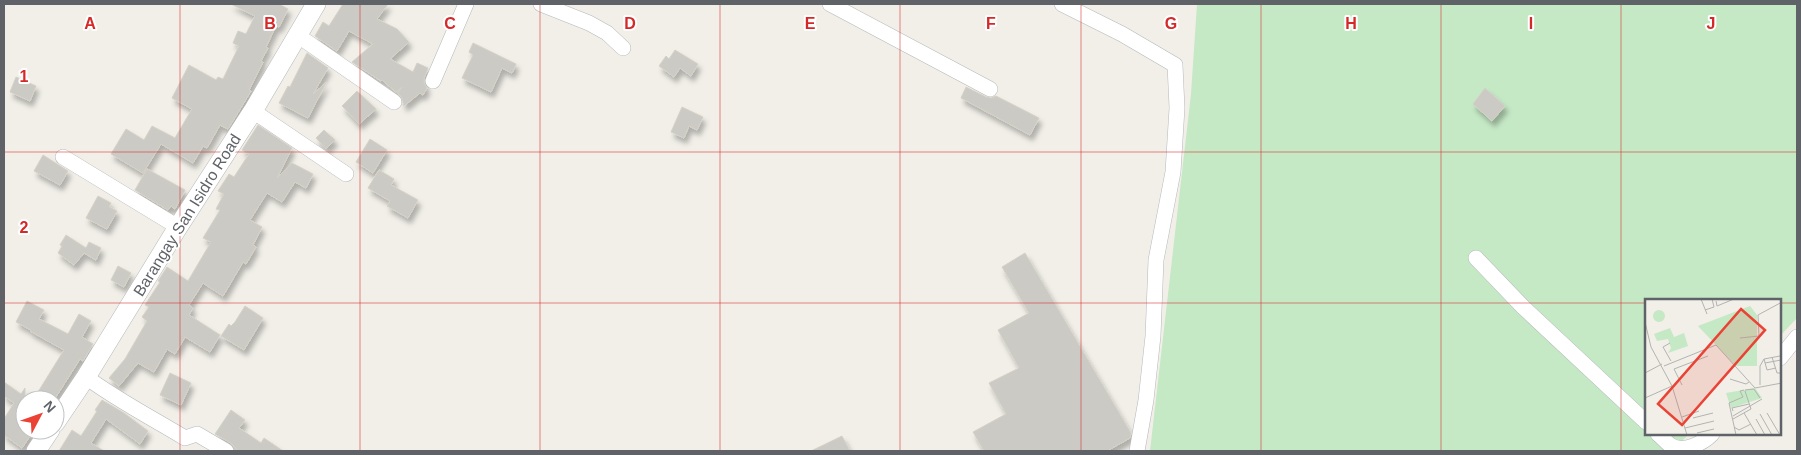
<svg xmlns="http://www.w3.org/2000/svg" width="1801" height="455" viewBox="0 0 1801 455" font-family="Arial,sans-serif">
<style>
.green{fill:#c5e8c5}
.building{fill:#cccac5;stroke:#d6d1c6;filter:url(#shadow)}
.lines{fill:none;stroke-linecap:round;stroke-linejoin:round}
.minor-casing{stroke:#b5b8bc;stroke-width:16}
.tertiary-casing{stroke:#b5b8bc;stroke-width:20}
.minor{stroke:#fff;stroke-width:15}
.tertiary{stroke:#fff;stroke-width:19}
.grid{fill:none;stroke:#d62828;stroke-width:1;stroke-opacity:0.55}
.labels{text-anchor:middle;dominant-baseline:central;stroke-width:4;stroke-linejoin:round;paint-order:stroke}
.street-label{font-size:16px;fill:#5f6368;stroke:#fff}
.inset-road{fill:none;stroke:#b3b3b1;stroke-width:1}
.view{fill:#ea4335;fill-opacity:0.15;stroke:#ea4335;stroke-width:2.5}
.inset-edge{fill:none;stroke:#5f6368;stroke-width:2.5}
.grid-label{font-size:16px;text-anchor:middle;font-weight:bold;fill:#d62828;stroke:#fff;stroke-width:4;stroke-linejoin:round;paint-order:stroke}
</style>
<defs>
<filter id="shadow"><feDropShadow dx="3" dy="5.5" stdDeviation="2.5" flood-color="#0004"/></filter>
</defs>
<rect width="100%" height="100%" fill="#f1efe8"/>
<path class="green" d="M1197 4H1797V318L1780 336V300H1646V434H1689L1672 451H1150L1191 94Z"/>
<g class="building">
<path d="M231 4H279L288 9 279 27 276 26 266 47 268 48 261 61 263 62 249 90 251 91 228 129 220 125 207 148 203 146 193 163 161 144 143 173 111 154 126 129 144 140 152 126 175 138 192 109 172 98 189 65 216 80 218 77 223 79 239 46 233 43 238 31 246 34 255 16Z"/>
<path d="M343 4H388L377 19 397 29 409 42 390 59 413 72 417 63 428 68 424 78V83L427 88 423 95 420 93 404 106 402 98 398 93 402 87 396 92 382 80 381 81 352 62 373 44 349 31 337 51 315 36 323 22 329 26Z"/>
<path d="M473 43 516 64 512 73 502 68 491 92 462 78 473 55 469 52Z"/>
<path d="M675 50 698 64 691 76 680 68 674 77 659 66 666 56 669 59Z"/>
<path d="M307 53 328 68 313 94 326 83 308 118 279 103 288 86 290 87Z"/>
<path d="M16 77 36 86 30 101 10 92Z"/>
<path d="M966 87 986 97 991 98 996 96 1039 118 1030 135 961 98Z"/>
<path d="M1485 88 1505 106 1492 121 1473 104Z"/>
<path d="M357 91 376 109 359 124 342 106Z"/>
<path d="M682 107 703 117 697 130 689 126 684 138 671 132Z"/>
<path d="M258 125 292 148 277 178 292 163 313 174 306 188 295 182 282 202 267 193 250 220 262 227 253 245 256 247 246 264 243 262 223 296 203 283 189 305 193 308 189 315 220 335 210 352 185 337 175 354 167 349 154 372 138 363 119 386 109 378 125 359 147 321 142 317 149 307 145 305 160 282 158 281 167 267 188 281 211 242 203 238 220 210 216 209 224 194 218 191 229 174 234 177 249 154 242 150Z"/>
<path d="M324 130 335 140 326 149 316 138Z"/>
<path d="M370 139 387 150 373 173 356 162Z"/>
<path d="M43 155 68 171 60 185 34 171Z"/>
<path d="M147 169 185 190 175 209 171 206 168 210 135 190Z"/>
<path d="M379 170 394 179 391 185 418 200 408 218 387 206 390 201 368 188Z"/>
<path d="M98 196 111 203 109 207 117 211 107 229 86 218Z"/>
<path d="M66 235 86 248 89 242 101 248 96 260 84 253 74 265 58 253 62 246 60 245Z"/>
<path d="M1025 253 1131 433 1130 438 1107 451H984L973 432 1006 414 989 383 1019 368 998 330 1029 313 1002 267Z"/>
<path d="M118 266 131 273 124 287 111 280Z"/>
<path d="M27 301 44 310 39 319 68 334 79 314 91 321 82 337 93 344 83 361 80 359 54 400H33L64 350 30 331 31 330 16 322Z"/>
<path d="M245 306 263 318 244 350 221 336 229 324 231 326 235 322Z"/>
<path d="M170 373 191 383 181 405 160 395Z"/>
<path d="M4 382 21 394 25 388V430H34L22 448 4 435V419L14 403 4 396Z"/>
<path d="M102 400 124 413 148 431 140 444 106 419 91 443 104 451H59L72 430 81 436 97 411 95 410Z"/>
<path d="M231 410 245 420 239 428 261 443 264 438 283 451H238L231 443 215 434Z"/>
<path d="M842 436 850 451H811Z"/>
</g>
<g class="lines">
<g class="minor-casing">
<g id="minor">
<path d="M541 4 589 23 607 33 623 48"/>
<path d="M830 4 990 89"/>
<path d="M1062 4 1122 34 1175 65 1177 108 1173 172 1156 260 1153 336 1146 400 1137 451"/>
<path d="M297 35 394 102"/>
<path d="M433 81 466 4"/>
<path d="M253 111 346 174"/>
<path d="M63 157 178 227"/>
<path d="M1476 258 1523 307 1646 422"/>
<path d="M1780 358 1797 337"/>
<path d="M86 377C117 400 152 418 185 438L197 434 226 451"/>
<path d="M1658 434C1662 437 1666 442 1670 445 1683 454 1703 443 1712 434"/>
</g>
</g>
<g class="tertiary-casing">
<g id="tertiary">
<path d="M55 423 86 377 178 227 253 111 316 4"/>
<path d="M36 451 50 430"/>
</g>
</g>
<use href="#minor" class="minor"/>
<use href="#tertiary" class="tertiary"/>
</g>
<path class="grid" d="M180 4V451M360 4V451M540 4V451M720 4V451M900 4V451M1081 4V451M1261 4V451M1441 4V451M1621 4V451M4 152H1797M4 303H1646M1780 303H1797"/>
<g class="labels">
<g class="street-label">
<text transform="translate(187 215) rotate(-58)">Barangay San Isidro Road</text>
</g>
</g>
<g transform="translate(1645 299)">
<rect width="136" height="136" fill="#f1efe8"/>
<path d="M105 7 112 16V67H91L53 27ZM8 17a6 6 0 1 1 12 0a6 6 0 1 1-12 0ZM25 29 29 38 39 34 43 47 23 54 26 49 23 40 12 42 9 35ZM110 89 117 99 86 109 81 94Z" fill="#c5e8c5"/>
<path class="inset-road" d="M56 0 62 15M71 2 72 7 89 0M60 11 69 8 67 0M0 23 6 48 27 87 42 136M95 39 114 37 113 16 137 3M25 44 18 48 26 62M127 58 132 74H137M120 64 136 61M19 67 71 46 110 89 137 84M131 69 122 71 119 60 135 57M29 70 63 57M29 70 37 86M0 74 17 65M85 80 101 85 104 83M115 86V67L119 60M100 91 109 90 115 99M0 99 27 87M88 112 87 109 104 105M99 114 112 136M122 114 135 136M115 115 127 136M88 117 117 100M37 118 54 112M48 119 68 114M88 120 106 110 100 92M111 120 120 136M89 128 94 131 106 125M40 129 69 122M52 134 69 130M91 136 84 104 98 98 95 92 99 91"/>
<path class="view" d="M96 10 120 31 37 126 13 105Z"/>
<rect width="136" height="136" class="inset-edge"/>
</g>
<g class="grid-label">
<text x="90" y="29">A</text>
<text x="270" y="29">B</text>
<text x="450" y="29">C</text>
<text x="630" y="29">D</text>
<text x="810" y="29">E</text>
<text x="991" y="29">F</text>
<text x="1171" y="29">G</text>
<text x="1351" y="29">H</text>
<text x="1531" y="29">I</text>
<text x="1711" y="29">J</text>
<text x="24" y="82">1</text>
<text x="24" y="233">2</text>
</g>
<rect width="1801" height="455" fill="none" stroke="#5f6368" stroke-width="10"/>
<g transform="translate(40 415) rotate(49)"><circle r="24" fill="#ffffff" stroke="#bfc1c3"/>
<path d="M0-4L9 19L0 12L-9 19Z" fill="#ea4335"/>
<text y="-8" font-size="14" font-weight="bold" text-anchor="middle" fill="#5f6368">N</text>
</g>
</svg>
